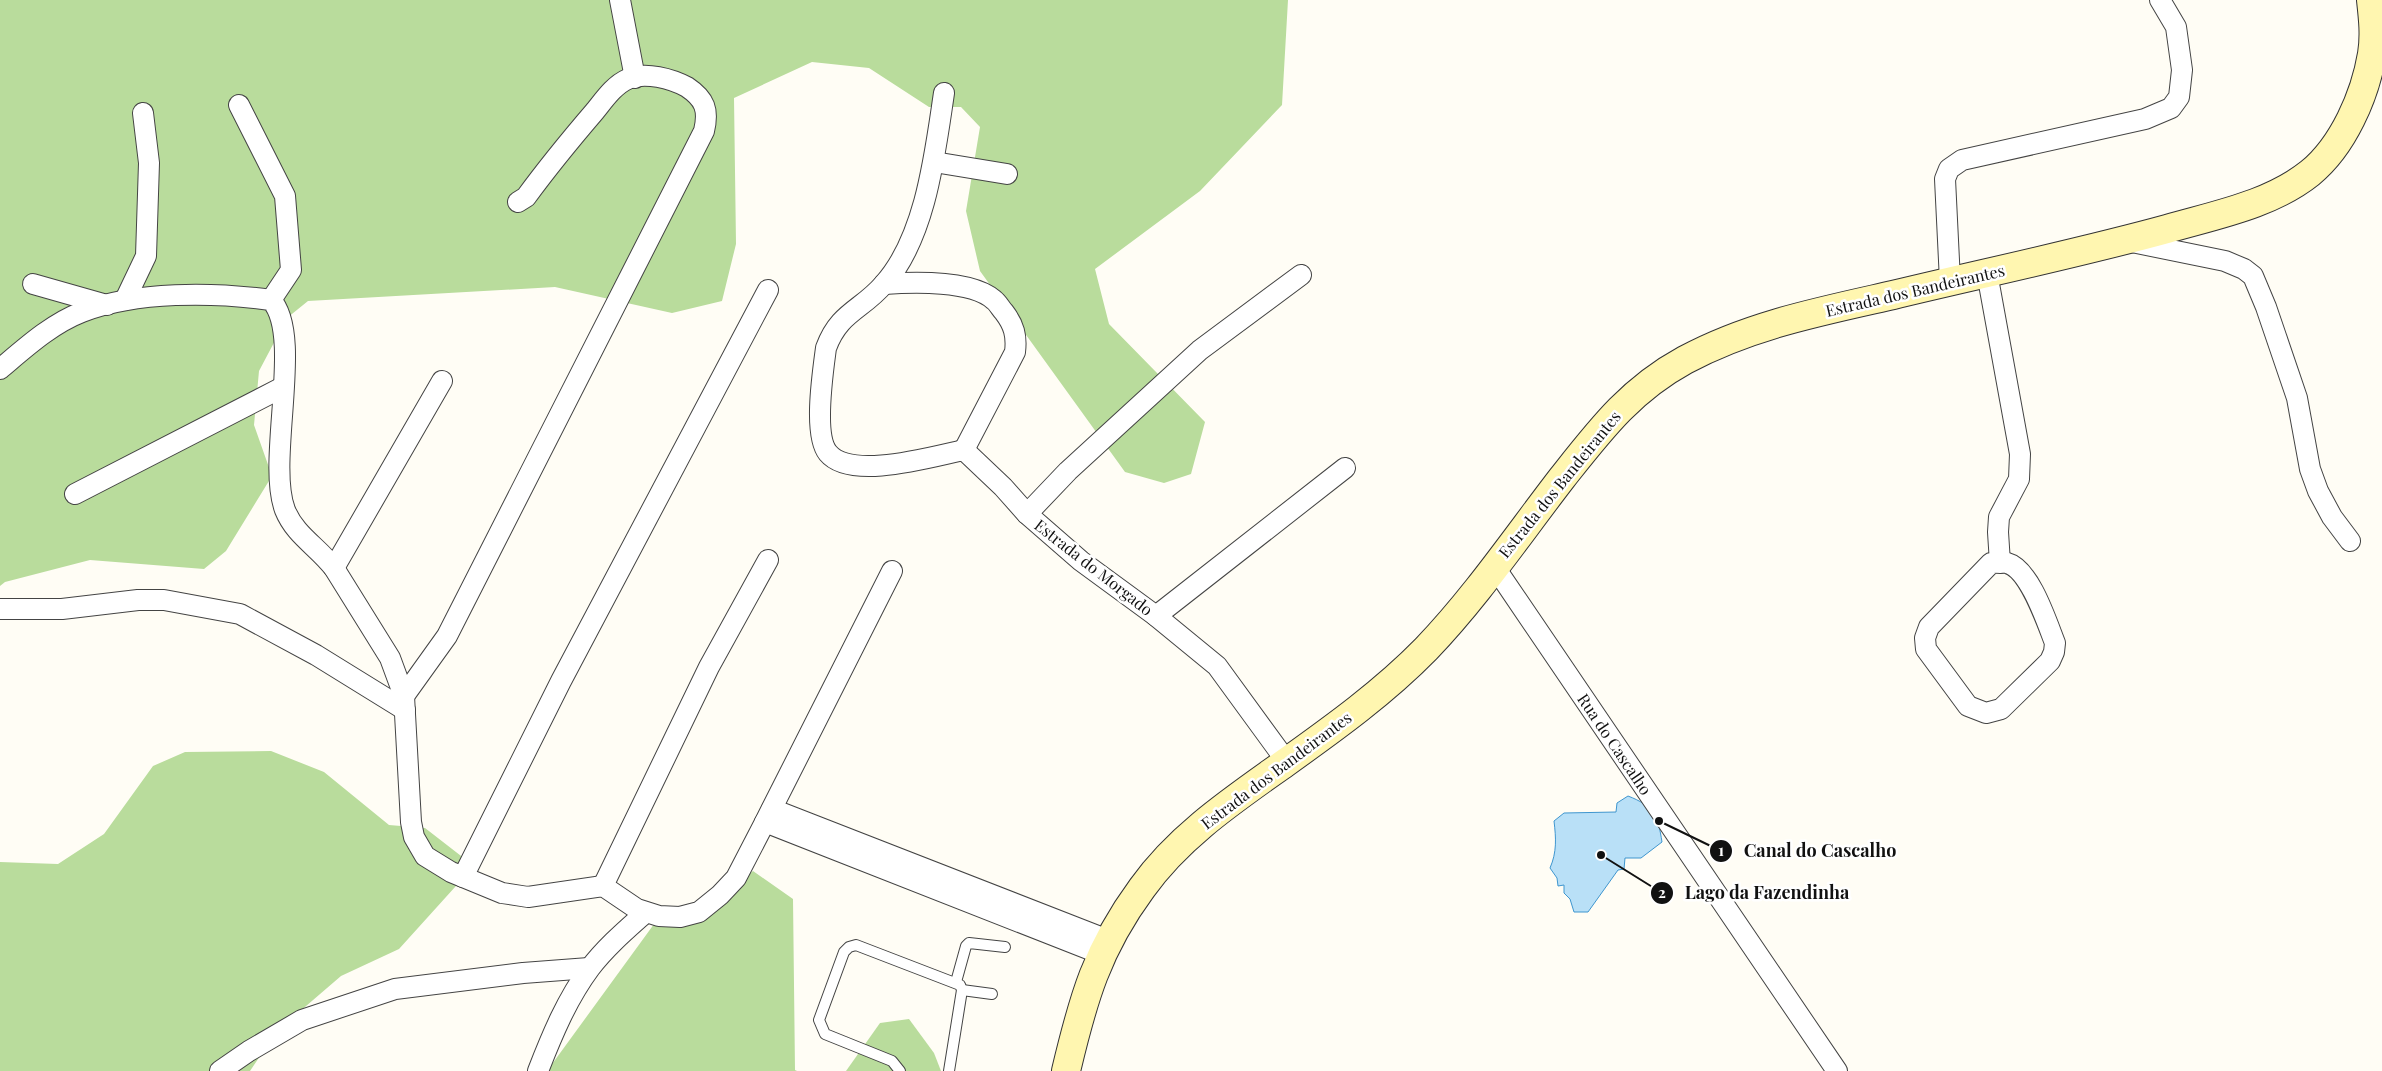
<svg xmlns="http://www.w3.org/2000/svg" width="2382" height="1071" viewBox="0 0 2382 1071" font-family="'Playfair Display',serif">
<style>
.forest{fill:#b9dc9c}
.water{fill:#b9e0f7;stroke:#3f96cf}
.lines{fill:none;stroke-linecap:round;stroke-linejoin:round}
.service-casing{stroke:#444;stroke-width:12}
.minor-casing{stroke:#444;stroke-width:22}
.secondary-casing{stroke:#333;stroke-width:30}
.service{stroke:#fff;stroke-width:10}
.minor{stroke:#fff;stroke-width:20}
.secondary{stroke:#fff6b0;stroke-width:28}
.labels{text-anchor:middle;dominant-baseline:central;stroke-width:5;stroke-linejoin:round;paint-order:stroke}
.street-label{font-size:16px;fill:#111;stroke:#fff}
.leader{fill:none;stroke:#111;stroke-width:2}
.callout-dot{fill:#111;stroke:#fff;stroke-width:2}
.mark-label{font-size:15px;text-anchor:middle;font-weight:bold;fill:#fff}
.callout-label{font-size:18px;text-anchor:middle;font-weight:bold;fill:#111;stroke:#fff;stroke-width:5;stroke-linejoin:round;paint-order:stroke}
</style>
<rect width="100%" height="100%" fill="#fffdf5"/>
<g class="forest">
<path d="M0 0H1288L1282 105 1200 191 1095 269 1109 324 1205 422 1191 474 1164 483 1125 472 980 271 966 211 980 127 961 107H929L869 68 812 62 734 98 736 244 722 301 672 313 555 287 308 301 287 318 259 371 254 425 272 476 226 551 204 569 90 560 5 582 0 586Z"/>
<path d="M271 751 324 772 389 825 425 828 474 866 399 949 341 976 277 1031 250 1071H0V862L58 864 104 834 153 766 185 752Z"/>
<path d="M753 871 793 899 795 1070 797 1071H547L665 909 714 902Z"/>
<path d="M909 1019 934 1053 941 1071H846L880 1023Z"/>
</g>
<path class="water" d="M1628 796C1654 806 1658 816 1662 842L1641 858H1625L1624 869 1618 870 1588 912H1574L1570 899 1564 893V885L1558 886 1557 878 1550 868C1557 852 1556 838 1554 821L1564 813 1616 812 1617 803Z"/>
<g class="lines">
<g class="service-casing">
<g id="service">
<path d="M956 982 966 946 969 943 1005 947"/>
<path d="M962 990 992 994"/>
<path d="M900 1071 892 1061 825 1034 819 1020 844 952 849 947 856 945 960 985 962 990 949 1071"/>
</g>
</g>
<g class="minor-casing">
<g id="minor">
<path d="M620 0 635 78"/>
<path d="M944 93C935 153 926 237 884 284 862 310 839 312 826 348 823 371 813 435 828 453 851 481 934 456 964 450L1003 487 1027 514 1081 561 1156 616 1217 666 1287 762"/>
<path d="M239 105 285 196 291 270 271 300"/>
<path d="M934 162 1007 174"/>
<path d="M2127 241 2225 261 2244 269 2253 276 2266 307 2297 398 2310 469 2318 491 2332 517 2350 541"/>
<path d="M1987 273 2020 454 2019 479 1999 517 1998 532 2000 563"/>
<path d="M1950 281 1945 179 1949 169 1962 160 2145 119 2171 108 2179 97 2182 70 2176 27 2160 0"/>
<path d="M33 284 107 305"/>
<path d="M884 284C913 282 972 280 994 300 998 303 1001 309 1004 312 1014 325 1017 336 1015 352L964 450"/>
<path d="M125 300 146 256 149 163 143 113"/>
<path d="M0 369C25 348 51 324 82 312 137 291 213 292 271 300 304 335 266 460 285 510 295 535 318 547 334 568L390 658 404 696 411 822 414 837 425 856 451 872 502 893 528 897 603 886 637 909 659 916 680 917 699 912 720 895 736 878 765 822 892 571"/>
<path d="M75 494 283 387"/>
<path d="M1027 514 1068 471 1200 350 1301 275"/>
<path d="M1991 563C1996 563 2002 562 2007 563 2030 569 2047 623 2055 643L2054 652 2050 661 2001 709 1986 713 1968 706 1926 649 1925 638 1929 627Z"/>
<path d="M1494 566 1837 1071"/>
<path d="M334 568 442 381"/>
<path d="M0 609H62L138 600H164L240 614 316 655 405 710"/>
<path d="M1156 616 1345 468"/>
<path d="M404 696 447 636 704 131C709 110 705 99 687 87 672 79 645 71 628 79 614 85 604 100 595 111 571 139 548 167 526 197L518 202"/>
<path d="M772 809 1108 940"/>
<path d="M765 822 1101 954"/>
<path d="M463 877 561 681 768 290"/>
<path d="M603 886 709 667 768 560"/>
<path d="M220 1071 249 1051 302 1020 395 989 523 973 589 968"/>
<path d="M538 1071C552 1035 567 999 590 968 606 947 626 930 645 913"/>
</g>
</g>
<g class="secondary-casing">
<path id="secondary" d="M1066 1071C1083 999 1097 949 1142 888 1179 836 1233 800 1285 763 1334 728 1384 692 1426 649 1476 597 1518 535 1562 478 1600 430 1630 390 1685 360 1750 325 1822 311 1893 295 1984 273 2076 254 2167 229 2215 215 2270 205 2310 173 2343 146 2365 96 2372 54 2375 36 2373 18 2371 0"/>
</g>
<use href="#service" class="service"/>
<use href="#minor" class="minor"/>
<use href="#secondary" class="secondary"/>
</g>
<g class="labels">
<g class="street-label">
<text transform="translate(1915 290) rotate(-13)">Estrada dos Bandeirantes</text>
<text transform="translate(1559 484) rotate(-51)">Estrada dos Bandeirantes</text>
<text transform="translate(1094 567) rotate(38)">Estrada do Morgado</text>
<text transform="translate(1615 744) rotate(56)">Rua do Cascalho</text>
<text transform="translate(1276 770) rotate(-37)">Estrada dos Bandeirantes</text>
</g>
</g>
<path class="leader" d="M1659 821L1721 851M1601 855L1662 893"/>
<g class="callout-dot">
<circle cx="1659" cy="821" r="5"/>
<circle cx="1601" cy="855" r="5"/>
<circle cx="1721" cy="851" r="12"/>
<circle cx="1662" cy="893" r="12"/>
</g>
<g class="mark-label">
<text x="1721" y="856">1</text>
<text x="1662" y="898">2</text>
</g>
<g class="callout-label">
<text x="1820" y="857">Canal do Cascalho</text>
<text x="1767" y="899">Lago da Fazendinha</text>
</g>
</svg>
